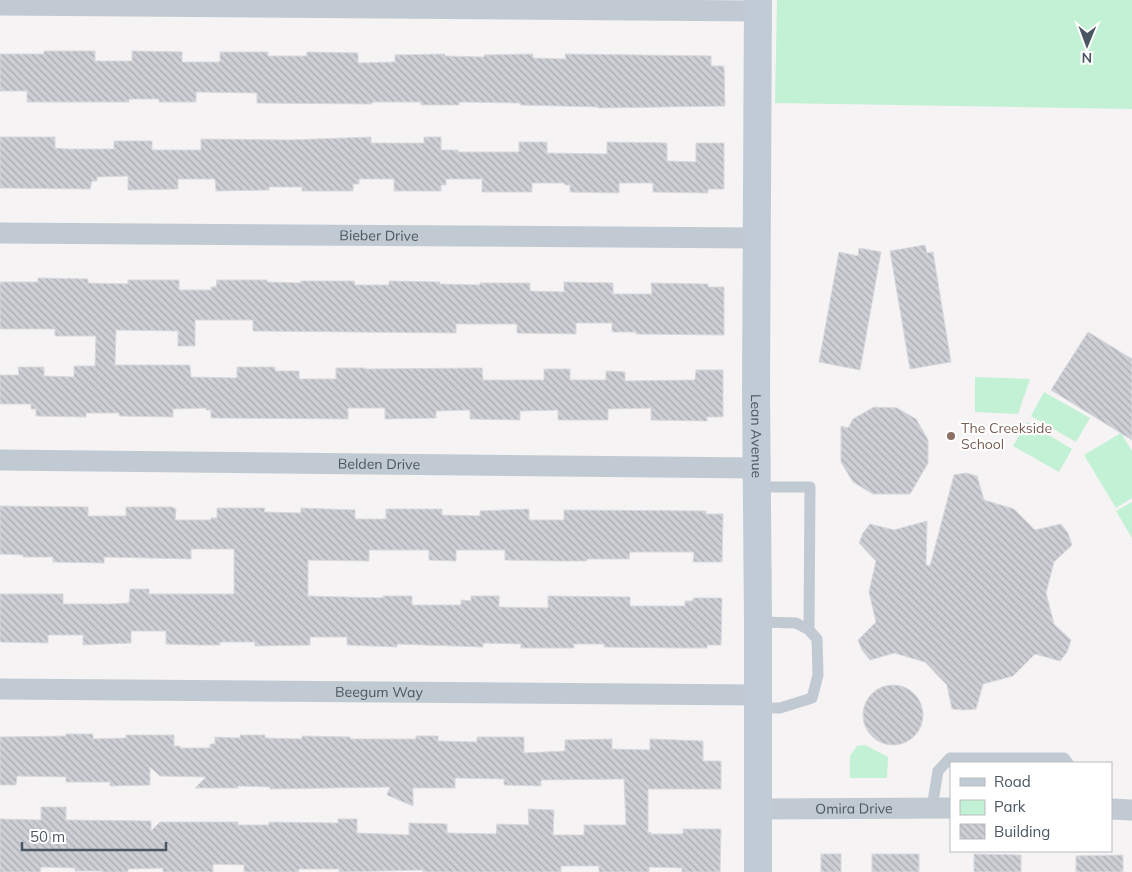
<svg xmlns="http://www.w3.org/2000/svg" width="1132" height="872" viewBox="0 0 1132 872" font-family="Mulish,sans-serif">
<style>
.park{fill:#c3f1d5}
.building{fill:url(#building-back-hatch);stroke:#d7d9de}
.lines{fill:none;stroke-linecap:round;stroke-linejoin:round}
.lane{stroke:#c1cad2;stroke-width:11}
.street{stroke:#c1cad2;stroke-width:21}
.secondary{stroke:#c1cbd6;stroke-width:28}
.education-dot{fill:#8d6e63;stroke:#fff;stroke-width:2}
.labels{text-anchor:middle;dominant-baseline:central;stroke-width:4.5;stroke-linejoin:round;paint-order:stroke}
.street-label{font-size:14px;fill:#4a5661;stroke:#fff}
.education-label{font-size:14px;fill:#785e54;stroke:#fff;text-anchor:start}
</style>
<defs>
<pattern id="building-back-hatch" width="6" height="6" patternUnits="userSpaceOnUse" patternTransform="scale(1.25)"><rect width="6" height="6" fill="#cdcfd5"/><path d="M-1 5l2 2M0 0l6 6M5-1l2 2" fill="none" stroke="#a8abb0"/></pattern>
</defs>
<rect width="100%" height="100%" fill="#f5f3f3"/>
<g class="park">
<path d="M777 0H1132V109L775 103Z"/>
<path d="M975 377 1030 379 1018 414 975 412Z"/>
<path d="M1044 392 1090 418 1076 442 1031 416Z"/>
<path d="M1027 422 1072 449 1059 472 1013 446Z"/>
<path d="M1121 433 1132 451V498L1116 508 1084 455Z"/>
<path d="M1132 502V538L1116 511Z"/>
<path d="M865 745 888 757 887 778H850V756L857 746Z"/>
</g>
<g class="building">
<path d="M44 51H95V61H132V51L182 52V62H220V52H268V56H307V52L358 53V63L395 62V55L445 54V56L484 57V55L533 54V58L566 59 565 54 711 56V66H724L725 106 598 108V107L520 105V103L459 102V105H421V102H372V104L257 103V93L196 92V102H159V99H129V102H27V91H0V54H44Z"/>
<path d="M0 137H55V148L65 149H114V141H152V150H201V139L289 140 371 137V143H424V137H441V150H458V152H519V142H547V153L607 154V142L667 143V161L696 162V143H724V189H708V193L653 192V183H619V193L570 192V185H565V183H532V192H482V179H446V185H441V191H394V179H359V184H353V191H302V187H269V190L216 191 215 179H178V189L128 190V176L97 177V181H92L90 189 0 188Z"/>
<path d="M925 245 927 253 933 252 951 362 910 369 890 251Z"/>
<path d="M859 248 881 252 860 370 819 362 839 252 858 256Z"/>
<path d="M38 278 88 279V283L128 284V280H179V290H211V287H216L217 280H267V282L301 283V281H354L355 285H389V281L440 282V284L480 285V283H530V291L564 292V282L613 283V294H652L651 283 708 284V287H724V335L636 334V332H612V323H576V334L517 333V324H456V333L253 331V320H195V346H178V331L116 330 115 365H190L191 377 237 378V367H275V371H299V379H336V368H366V369L482 368 483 380H544V369H570V380H606V371L625 372V381L695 380 696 370H723V417H707V421L651 420V408L608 409V420H558V410L520 411V420L470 419V410L436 411V418L385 419V408H348V419L211 418V410H206V408L173 409V417L119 416V413H86V417L36 416V409H31V404H0V375H19L18 367H44V376L74 377V366H95L96 336H55V329H0V282H38Z"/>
<path d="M1088 332 1132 359V440L1051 390Z"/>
<path d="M874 407 897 408 916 419 928 440V463L910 494H873L853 482 841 462V426L848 428 853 419Z"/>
<path d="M966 473 977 476 984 500 1014 509 1035 530 1061 524 1068 533 1072 545 1054 562 1046 593 1054 624 1071 640 1067 652 1060 661 1035 654 1013 676 983 684 976 709 964 710 952 709 947 685 925 662 894 653 870 660 862 650 858 640 876 622 869 592 876 561 859 543 863 533 870 524 894 530 927 521 926 565 930 566 954 475Z"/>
<path d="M0 506 88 507V516H126V507H172L176 509 175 520H211V518H217V508H265L264 512 301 513V508L355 510V519H386V509H442V515L480 516V511L529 509V520H564V510L706 511V514H723L722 562H693L694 552H630L629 559H587V561H557L505 560V550H456V561L429 560V550H369V561L308 560V596L383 598V596H412V605H461V600L471 601V596H499V607L548 608V596L630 597V606H685V601H693V598H722L721 645H707V648H683L604 647V644H574V648H521V644L483 643V647L397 644V647L373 646 347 645V637H310V645L255 646V642H220V645H198L166 644V631H131V643L83 645V635H48V643L0 642V594H63V604H111L129 603 130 589H149V594H234V549H191V559L104 557V563L53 562V557H23V555L0 554Z"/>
<circle cx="893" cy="715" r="30"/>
<path d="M66 734H93V739L126 738V735H174V746H180V748H210V744H215V737L240 738V735H265V738L302 739V736L350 737V739H416V736H438V741L477 742V737H524V753L565 751V740L612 739V749L650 750V739L703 741V761H721V789H648V833L651 832V834H683V829H721L720 872H682V868L649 867V872H599V866H561V872H423V870L339 872V869H299L298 872H244V865L213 864V872H163V868L128 869V872H102V871H75V868L41 867 40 872H0V819L41 820V807H66V820L151 821V831L160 822H238V825H269V822L338 823V819H357V833L409 835V823L447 824V833L496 834 497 824 529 825 528 809 554 810 553 835H584V825H626L624 779 541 780V786L504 785V779L455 778V788H413V806L387 795 390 787 270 789V787L238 786V788H195L206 777 160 776 150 767V785L110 786V782H66V777L17 776 16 785H0V737L66 736Z"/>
<rect x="821" y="854" width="20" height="18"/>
<rect x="872" y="854" width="47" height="18"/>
<path d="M974 854 1021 855V872H974Z"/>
<path d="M1123 855V872H1076V856Z"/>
</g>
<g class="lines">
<g class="lane">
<path d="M757 487H810L809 630"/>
<path d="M758 708H780L812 698 818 675 817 639 809 630 796 623 758 622"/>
<path d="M932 807 938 771 950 758H1064L1068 763"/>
</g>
<g class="street">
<path d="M0 5 758 11"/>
<path id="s1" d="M0 233 757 238"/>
<path id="s2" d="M0 460 756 468"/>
<path id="s3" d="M0 689 758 695"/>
<path id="s4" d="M759 809 951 808"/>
<path d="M1111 809 1132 810"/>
</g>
<path class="secondary" id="s5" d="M758 0 756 388 758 622V872"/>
</g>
<circle class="education-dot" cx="951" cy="436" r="5"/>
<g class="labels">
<g class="street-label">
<text stroke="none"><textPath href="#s1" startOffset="379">Bieber Drive</textPath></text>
<text stroke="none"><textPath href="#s5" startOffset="436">Lean Avenue</textPath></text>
<text stroke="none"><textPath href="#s2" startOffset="379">Belden Drive</textPath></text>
<text stroke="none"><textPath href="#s3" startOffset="379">Beegum Way</textPath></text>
<text stroke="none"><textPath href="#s4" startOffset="95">Omira Drive</textPath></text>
</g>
<g class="education-label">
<text x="961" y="428">The Creekside<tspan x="961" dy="16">School</tspan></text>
</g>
</g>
<rect x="950" y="762" width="162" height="90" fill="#ffffff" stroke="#b7bbc0"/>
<rect x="960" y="778" width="25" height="8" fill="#c1cbd6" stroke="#b7bbc0"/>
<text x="994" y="787" font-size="15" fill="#4a5661">Road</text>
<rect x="960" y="800" width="25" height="15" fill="#c3f1d5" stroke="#b7bbc0"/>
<text x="994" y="812" font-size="15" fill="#4a5661">Park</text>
<rect x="960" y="824" width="25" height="15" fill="url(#building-back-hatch)" stroke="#b7bbc0"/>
<text x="994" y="837" font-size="15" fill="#4a5661">Building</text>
<g transform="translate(1087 45) rotate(181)" stroke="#ffffff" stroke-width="4" paint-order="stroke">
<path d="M0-4L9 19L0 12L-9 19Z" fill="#4a5661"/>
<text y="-8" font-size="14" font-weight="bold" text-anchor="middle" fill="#4a5661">N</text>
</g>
<path d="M22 842v8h144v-8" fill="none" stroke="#4a5661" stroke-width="2.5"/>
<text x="30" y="842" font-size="15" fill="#4a5661" stroke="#ffffff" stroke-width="4" paint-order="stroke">50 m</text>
</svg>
